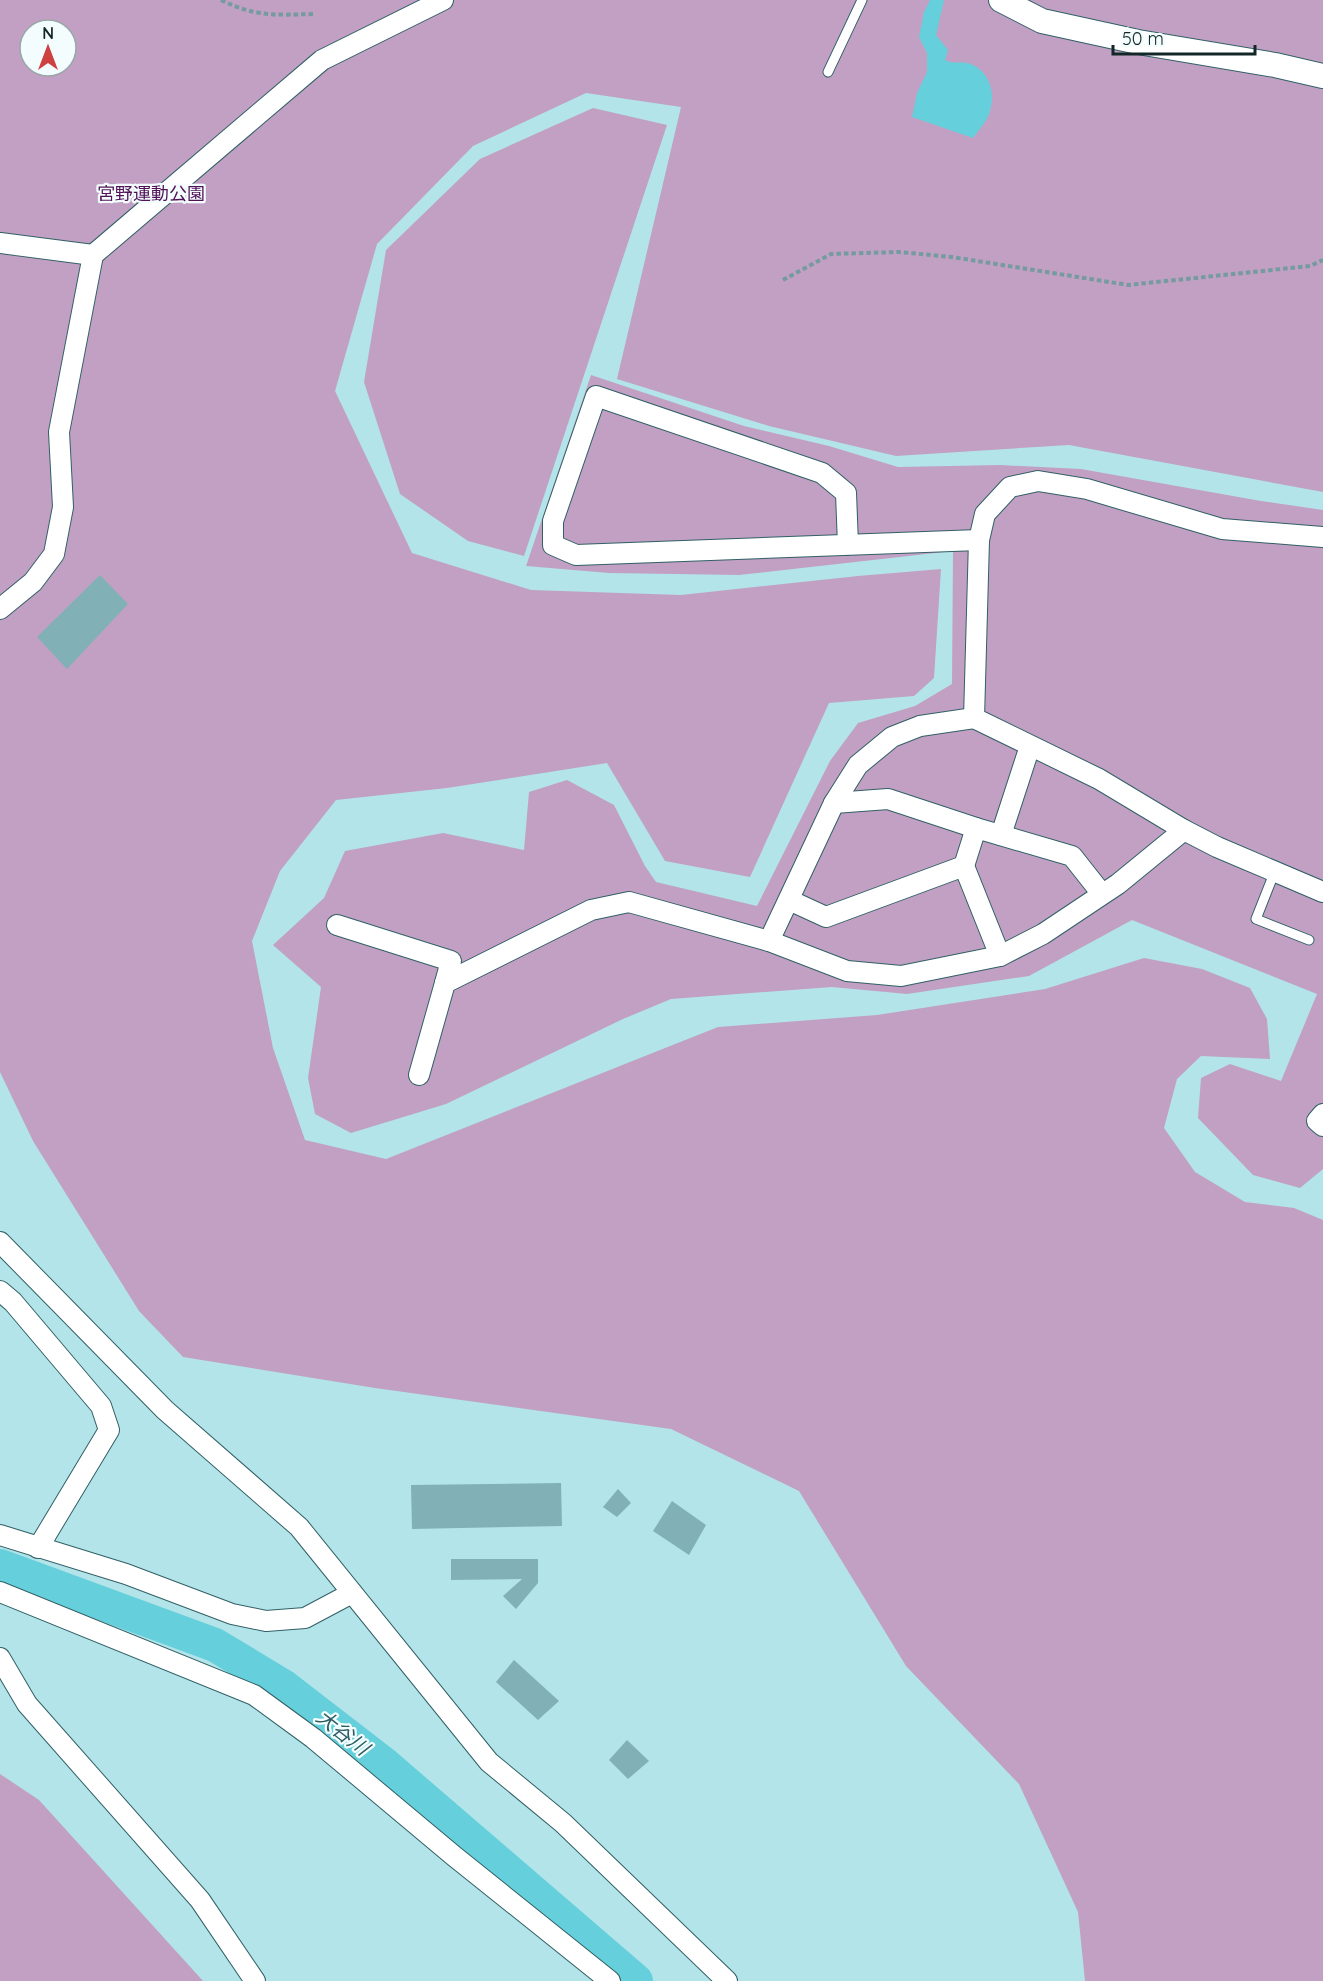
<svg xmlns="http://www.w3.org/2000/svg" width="1323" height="1981" viewBox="0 0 1323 1981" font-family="Quicksand,'Noto Sans JP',sans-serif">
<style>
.green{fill:#c1a0c3;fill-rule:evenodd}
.water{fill:#65d0db}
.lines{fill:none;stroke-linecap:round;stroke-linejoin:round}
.river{stroke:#65d0db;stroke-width:34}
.building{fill:#81b1b6}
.service-casing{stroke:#316065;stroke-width:11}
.minor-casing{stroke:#316065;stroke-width:22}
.tertiary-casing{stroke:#316065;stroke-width:26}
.path{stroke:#759a9f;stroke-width:4;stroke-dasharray:4.5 3;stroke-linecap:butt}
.service{stroke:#fff;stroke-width:9}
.minor{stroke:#fff;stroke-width:20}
.tertiary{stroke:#fff;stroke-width:24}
.labels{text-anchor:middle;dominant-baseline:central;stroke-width:4.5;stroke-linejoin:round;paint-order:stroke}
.park-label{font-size:18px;fill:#521157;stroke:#f3fdfe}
.water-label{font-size:20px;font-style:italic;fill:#2f5d62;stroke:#f3fdfe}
</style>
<rect width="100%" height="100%" fill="#b3e4ea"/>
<g class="green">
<path d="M0 0H1323V492L1069 445 896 456 769 426 617 379 681 107 586 93 473 146 377 244 335 391 412 553 531 590 681 595 858 576 941 569 934 678 914 696 829 703 750 877 665 861 607 763 447 788 336 800 280 871 252 941 273 1048 305 1140 386 1159 718 1027 877 1015 1045 989 1144 958 1202 969 1250 988 1267 1019 1270 1059 1201 1056 1177 1079 1164 1128 1195 1172 1245 1202 1294 1208 1323 1220V1981H1085L1078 1912 1019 1784 906 1666 799 1491 671 1429 375 1388 183 1357 139 1311 33 1141 0 1072ZM30 30H66V66H30Z"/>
<path d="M593 108 667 125 524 556 468 541 400 494 364 382 386 250 480 159Z"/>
<path d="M591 375 744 426 829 446 898 467 1000 465 1081 469 1261 501 1323 510V1169L1300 1188 1253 1175 1198 1118 1201 1078 1230 1064 1281 1081 1317 994 1132 920 1029 976 907 994 832 987 671 999 623 1019 446 1104 351 1133 315 1114 308 1078 321 987 273 945 324 898 345 851 443 833 524 850 529 792 567 780 614 805 645 866 656 882 757 906 830 761 858 723 915 706 952 684 953 551 739 575 609 573 526 566Z"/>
<path d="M0 1774 39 1800 203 1981H0Z"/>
</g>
<path class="water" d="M930 0H944L936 35 948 50 945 60C954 65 963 60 973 65 991 74 996 96 989 114 986 122 978 131 973 138L912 117 917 93 927 72V53L919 37 924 12Z"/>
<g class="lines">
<path class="river" d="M0 1566 215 1645 283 1686 384 1764 636 1981"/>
</g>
<g class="building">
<path d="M100 575 128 604 67 669 37 637Z"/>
<path d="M561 1483 562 1526 412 1529 411 1485Z"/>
<path d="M618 1489 631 1503 617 1517 603 1507Z"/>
<path d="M672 1501 706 1525 689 1555 653 1531Z"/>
<path d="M451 1559H538V1583L516 1609 503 1596 522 1579 451 1580Z"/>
<path d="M514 1660 559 1701 538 1720 496 1682Z"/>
<path d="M627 1740 649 1761 628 1779 609 1760Z"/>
</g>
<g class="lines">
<g class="service-casing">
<g id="service">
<path d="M828 72 862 0"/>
<path d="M1275 871 1256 919 1309 940"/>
</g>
</g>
<g class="minor-casing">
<g id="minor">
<path d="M0 243 93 255"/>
<path d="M848 545 846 493 822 473 596 396 553 521V545L576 555 979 540"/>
<path d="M0 609 33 582 54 554 63 507 59 432 93 255 322 60 443 0"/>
<path d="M834 803 888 799 976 828"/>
<path d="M1184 830 1099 779 974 718 979 540 985 514 1010 487 1038 481 1087 489 1222 529 1323 537"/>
<path d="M1001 835 1030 746"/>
<path d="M964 866 1000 956"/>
<path d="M789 900 826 917 964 866 976 828 1072 856 1102 894"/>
<path d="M337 925 451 961 445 983"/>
<path d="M769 941 834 803 858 765 892 737 920 726 974 718"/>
<path d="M419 1075 445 983 591 910 629 902 769 941 847 971 901 976 1000 956 1043 934 1118 884 1184 830 1217 847 1323 892"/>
<path d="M1323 1114 1317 1121 1323 1126"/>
<path d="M0 1242 165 1410 299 1527 489 1762 563 1823 727 1981"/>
<path d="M0 1291 13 1302 101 1406 109 1430 38 1548"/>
<path d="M0 1535 126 1574 232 1614 266 1621 305 1618 352 1593"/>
<path d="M0 1592 254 1695 313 1738 454 1856 610 1981"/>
<path d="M0 1658 27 1704 200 1900 255 1981"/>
</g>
</g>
<g class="tertiary-casing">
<path id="tertiary" d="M1001 0 1042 21 1138 42 1275 65 1323 76"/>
</g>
<g class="path">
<path d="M221 0C255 17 277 15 313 14"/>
<path d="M783 280 831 254 899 252 952 257 1128 285 1310 266 1323 260"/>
</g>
<use href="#service" class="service"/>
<use href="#minor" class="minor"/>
<use href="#tertiary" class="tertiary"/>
</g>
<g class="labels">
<g class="park-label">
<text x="151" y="193">宮野運動公園</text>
</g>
<g class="water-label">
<text transform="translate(343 1732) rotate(38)">大谷川</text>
</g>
</g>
<g transform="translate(48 48)"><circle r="28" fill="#f3fdfe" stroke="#99a7a8" stroke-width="1.5"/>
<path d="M0-4.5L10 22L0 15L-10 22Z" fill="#cf4041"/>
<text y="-9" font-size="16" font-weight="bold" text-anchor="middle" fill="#132628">N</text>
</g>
<path d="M1113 45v9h142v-9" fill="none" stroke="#132628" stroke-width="3"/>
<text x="1122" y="45" font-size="18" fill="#132628" stroke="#f3fdfe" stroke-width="4.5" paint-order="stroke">50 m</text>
</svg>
